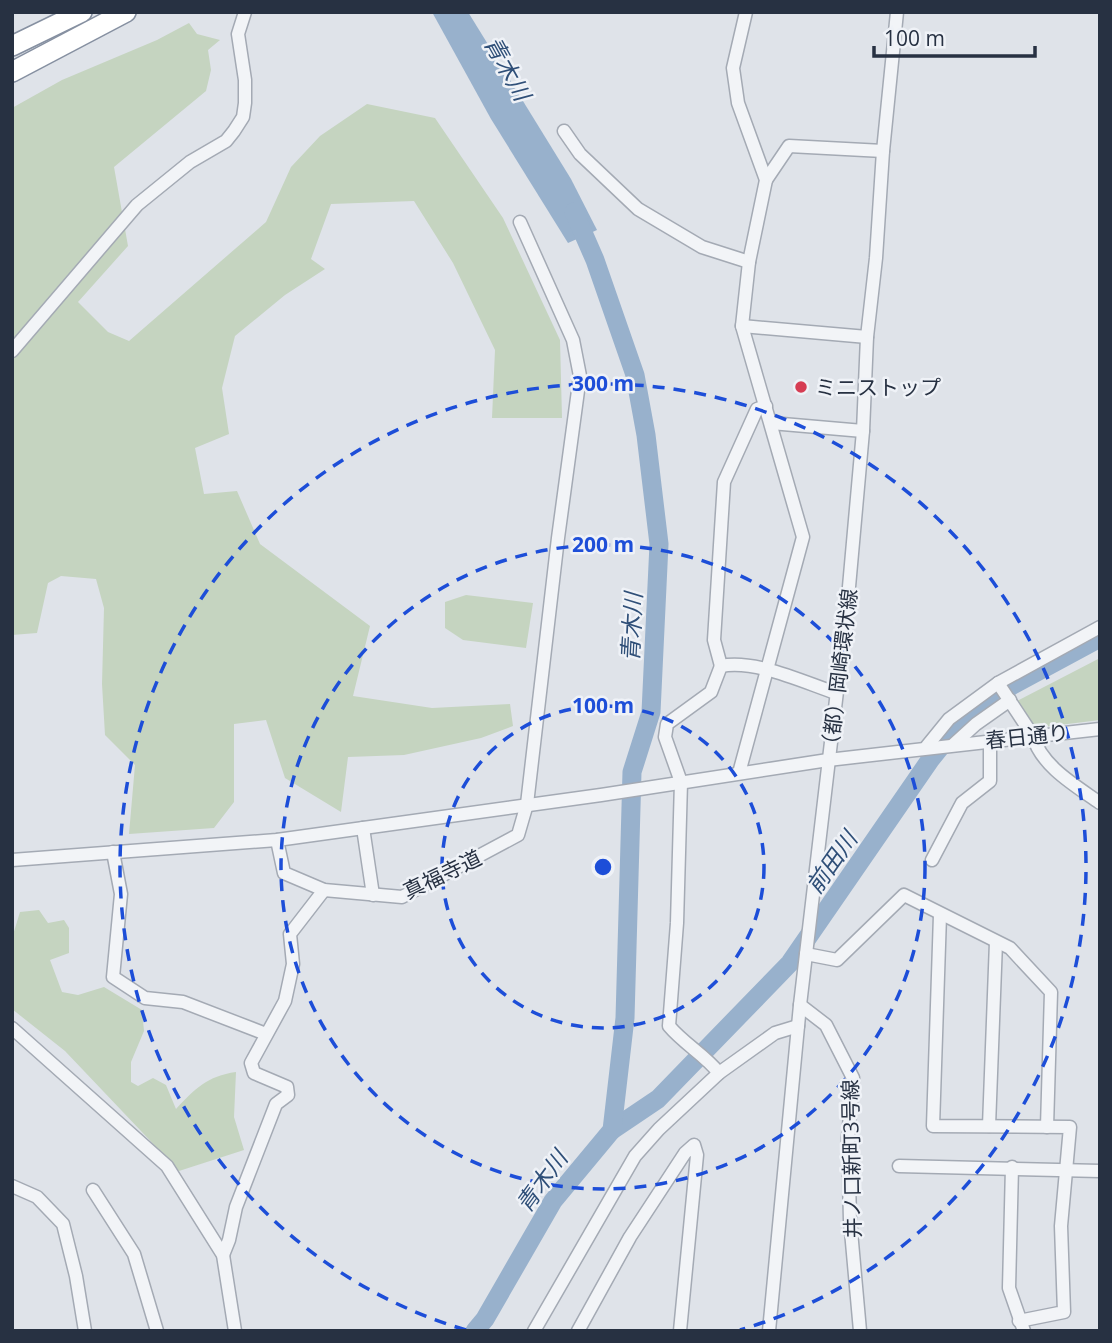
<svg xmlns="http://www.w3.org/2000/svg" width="1112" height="1343" viewBox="0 0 1112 1343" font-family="'Open Sans','Noto Sans JP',sans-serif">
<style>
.green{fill:#c5d4c0}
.water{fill:#98b1cc}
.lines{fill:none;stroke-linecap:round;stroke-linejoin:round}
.river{stroke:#98b1cc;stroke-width:19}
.minor-casing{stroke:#a4aab4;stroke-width:15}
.highway-casing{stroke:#8690a1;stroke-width:22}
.minor{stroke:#f2f4f7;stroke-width:12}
.highway{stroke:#fff;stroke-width:19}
.ring{fill:none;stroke:#1d4ed8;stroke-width:3.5;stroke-dasharray:12 9}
.poi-dot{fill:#d63d53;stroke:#eff2f7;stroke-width:2.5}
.labels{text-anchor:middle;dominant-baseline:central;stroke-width:5;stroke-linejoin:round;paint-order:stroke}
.poi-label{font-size:21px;fill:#273142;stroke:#eff2f7;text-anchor:start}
.street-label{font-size:21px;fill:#273142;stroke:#eff2f7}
.water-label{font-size:23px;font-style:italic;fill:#2f4f78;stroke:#eff2f7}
.centre{fill:#1d4ed8;stroke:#eff2f7;stroke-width:3.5}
.ring-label{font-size:21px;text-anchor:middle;font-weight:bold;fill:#1d4ed8;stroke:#eff2f7;stroke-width:5;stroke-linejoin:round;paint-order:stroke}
</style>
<rect width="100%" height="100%" fill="#dfe3e9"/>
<g class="green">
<path d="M189 23 197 34 220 40 208 50 211 70 206 91 114 167 128 246 78 302 108 332 129 341 266 222 291 167 320 136 367 104 435 118 503 218 560 340 562 418H492L495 350 453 263 414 201 331 204 311 259 325 269 285 295 235 336 222 388 229 434 195 448 204 494 237 491 260 544 370 626 353 696 432 708 510 704 513 726 481 738 404 755 348 757 341 812 285 778 266 720 234 724V802L214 828 129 834 135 765 105 735 102 684 104 608 96 579 61 576 48 583 37 633 12 635V108L62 80 157 40Z"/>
<path d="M466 595 533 603 526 648 463 640 445 628V602Z"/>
<path d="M1100 658V720L1035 728 1017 701Z"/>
<path d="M39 910 48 923 64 920 69 928V953L50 960 62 992 78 995 104 987 142 1010 144 1031 131 1062V1082L138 1086 153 1078 166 1085 176 1109C195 1089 207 1076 236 1072L234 1117 244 1150 179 1171 65 1051 12 1009V938L20 912Z"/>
</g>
<path class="water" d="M432 12H468L571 179 597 230 568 243 491 119Z"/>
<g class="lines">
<g class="river">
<path d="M612 1130 658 1099 790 963 930 760 959 724 1011 686 1100 638"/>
<path d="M475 1331 485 1319 553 1201 612 1130 625 1018 632 772 651 712 659 544 646 435 635 375 595 260 574 212"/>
</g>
<g class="minor-casing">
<g id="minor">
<path d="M564 131 580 154 638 209 702 247 749 262"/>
<path d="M766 180 789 146 883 151"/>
<path d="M742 326 867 337"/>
<path d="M12 351 137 205 190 162 226 141 234 131 243 117 245 103V80L238 34 245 12"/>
<path d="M771 423 863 431"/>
<path d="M721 666 714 640 724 482 757 409 766 406"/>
<path d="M998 683 1033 736C1041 766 1076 786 1100 803"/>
<path d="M954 744 976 724 1010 700"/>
<path d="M927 746 949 719 998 683 1100 627"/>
<path d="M739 773 803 537 742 326 749 262 766 180 738 103 733 68 746 12"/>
<path d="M363 828 373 895"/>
<path d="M277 840 284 873 324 890 402 897 518 835 527 804 558 538 580 376 573 340 520 222"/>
<path d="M113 852 121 894 113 977 145 998 183 1002 266 1034"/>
<path d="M12 860 277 840 601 795 828 760 1100 729"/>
<path d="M932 860 962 803 990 781V740"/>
<path d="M940 915 933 1126 1070 1127 1061 1226 1064 1312 1019 1321"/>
<path d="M806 954 837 960 904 895 1010 948 1051 992 1047 1127"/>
<path d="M800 1005 826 1025 853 1078 848 1138 850 1220 860 1331"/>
<path d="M12 1028 167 1166 223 1255 235 1331"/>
<path d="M719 1073C705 1055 684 1044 669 1026L677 923 681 782 665 737 667 724 711 692 721 666C755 659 803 682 836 693"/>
<path d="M989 1126 996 942"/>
<path d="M899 1166 1100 1171"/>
<path d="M1012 1167 1009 1288 1024 1331"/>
<path d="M12 1186 37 1197 63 1224 76 1276 85 1331"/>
<path d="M93 1190 134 1254 157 1331"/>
<path d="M223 1255 229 1240 236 1207 276 1104 288 1095 287 1087 254 1073 251 1063 285 1001 293 964 290 934 324 890"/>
<path d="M534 1331 635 1156 659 1129 719 1073 775 1033 798 1026"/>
<path d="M578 1331 630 1237 685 1153 694 1145 697 1155 680 1331"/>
<path d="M769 1331 800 1005 848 598 863 431 867 337 876 258 883 151 897 12"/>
</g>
</g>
<g class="highway-casing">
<g id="highway">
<path d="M12 46 82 12"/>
<path d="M12 72 126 12"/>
</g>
</g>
<use href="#minor" class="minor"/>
<use href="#highway" class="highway"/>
</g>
<g class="ring">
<circle cx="603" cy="867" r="161"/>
<circle cx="603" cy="867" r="322"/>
<path d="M466 1330A483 483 0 1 1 740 1330"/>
</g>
<circle class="poi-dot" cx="801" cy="387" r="7"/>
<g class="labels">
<g class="poi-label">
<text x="815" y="387">ミニストップ</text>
</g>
<g class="street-label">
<text transform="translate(839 672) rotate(-83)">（都）岡崎環状線</text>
<text transform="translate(1027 736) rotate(-6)">春日通り</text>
<text transform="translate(442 874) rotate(-26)">真福寺道</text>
<text transform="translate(851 1159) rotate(-91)">井ノ口新町3号線</text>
</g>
<g class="water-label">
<text transform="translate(508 68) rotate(61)">青木川</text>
<text transform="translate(631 627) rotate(-87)">青木川</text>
<text transform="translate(831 862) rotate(-55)">前田川</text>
<text transform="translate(541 1181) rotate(-54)">青木川</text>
</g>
</g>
<circle cx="603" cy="867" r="10" class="centre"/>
<g class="ring-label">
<text x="603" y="391">300 m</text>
<text x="603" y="552">200 m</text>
<text x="603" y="713">100 m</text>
</g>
<rect width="1112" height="1343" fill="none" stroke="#273142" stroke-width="28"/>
<path d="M874 46v10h161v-10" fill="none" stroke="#273142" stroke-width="3.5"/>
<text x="884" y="46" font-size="21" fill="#273142" stroke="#eff2f7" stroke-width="5" paint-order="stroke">100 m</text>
</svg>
